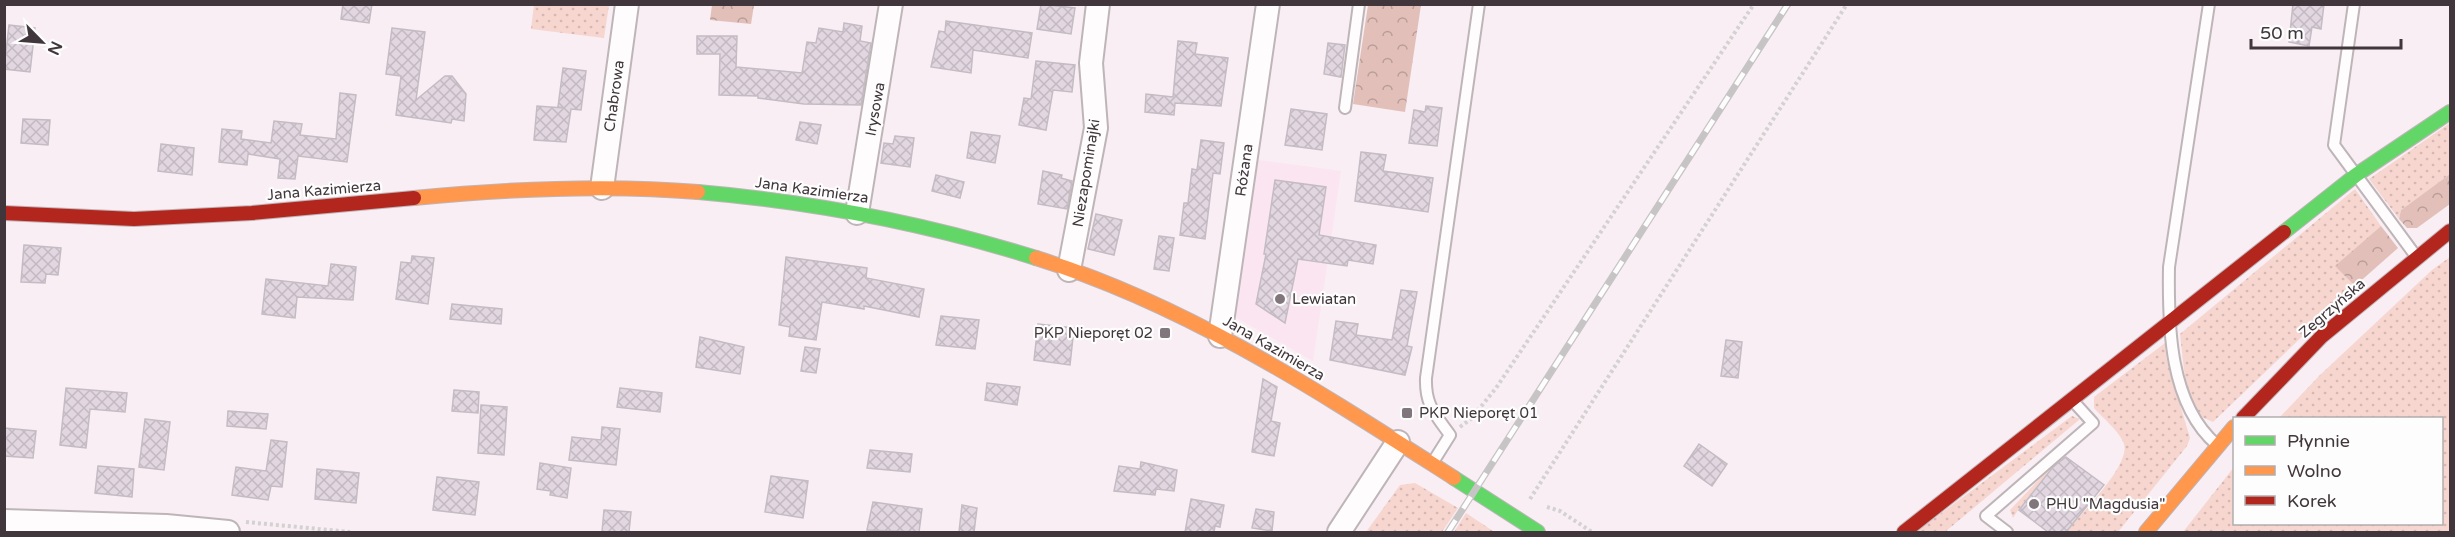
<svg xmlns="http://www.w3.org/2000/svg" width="2455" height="537" viewBox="0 0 2455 537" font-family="'Varela Round',sans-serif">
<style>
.built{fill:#fbe5f0}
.grass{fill:url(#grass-dots)}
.forest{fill:url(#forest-crowns)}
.building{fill:url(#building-cross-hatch);stroke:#c4bcc3;stroke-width:1.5}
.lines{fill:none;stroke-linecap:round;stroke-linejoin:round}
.lane-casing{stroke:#beb5b9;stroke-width:14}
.street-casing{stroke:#beb5b9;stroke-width:26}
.fast-casing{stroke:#beb5b9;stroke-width:16}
.slow-casing{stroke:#beb5b9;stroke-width:16}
.jam-casing{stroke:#beb5b9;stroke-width:16}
.path{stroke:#d4d1d2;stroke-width:4;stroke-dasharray:3 3;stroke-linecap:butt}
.lane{stroke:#fefcfd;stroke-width:10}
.street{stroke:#fefcfd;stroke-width:22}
.fast{stroke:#63d668;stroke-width:14}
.slow{stroke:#ff974d;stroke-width:14}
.jam{stroke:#b3261e;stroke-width:14}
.rail-casing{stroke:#c7c4c5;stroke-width:7}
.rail{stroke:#fdfdfd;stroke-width:4.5;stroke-dasharray:14;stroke-linecap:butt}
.poi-dot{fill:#80767b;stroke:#fdfdfd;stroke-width:2}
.labels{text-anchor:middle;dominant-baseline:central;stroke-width:4.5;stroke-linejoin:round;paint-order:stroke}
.street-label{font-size:15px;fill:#40363b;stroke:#fdfdfd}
.poi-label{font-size:15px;fill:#40363b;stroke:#fdfdfd;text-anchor:start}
</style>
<defs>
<pattern id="grass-dots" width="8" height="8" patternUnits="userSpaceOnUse" patternTransform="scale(1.5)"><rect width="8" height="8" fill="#f7d6cf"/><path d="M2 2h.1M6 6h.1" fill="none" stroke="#d5b8b3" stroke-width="1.8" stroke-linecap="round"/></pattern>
<pattern id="forest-crowns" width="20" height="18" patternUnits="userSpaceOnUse" patternTransform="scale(1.5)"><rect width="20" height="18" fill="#e2c0b9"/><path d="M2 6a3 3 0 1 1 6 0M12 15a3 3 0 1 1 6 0" fill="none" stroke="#b99d98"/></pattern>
<pattern id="building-cross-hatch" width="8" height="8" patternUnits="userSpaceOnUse" patternTransform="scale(1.5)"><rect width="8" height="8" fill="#e2d7e1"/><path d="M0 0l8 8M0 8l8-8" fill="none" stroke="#c3b9c2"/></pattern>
</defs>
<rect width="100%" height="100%" fill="#f8eef3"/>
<path class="built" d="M1258 160 1341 171 1313 361 1235 317Z"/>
<g class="grass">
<path d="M534 5H609L604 38 531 29Z"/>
<path d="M2450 123V174L2401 210 2399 219 2369 179Z"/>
<path d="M2355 189 2381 226 2336 266 2355 286 2213 422 2197 415 2185 379 2180 334Z"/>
<path d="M2450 257V532H2183L2234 467V524H2442V418H2279L2319 376 2432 270Z"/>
<path d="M2165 343 2167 361 2190 438 2187 446 2118 532H2066C2080 515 2131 465 2124 444 2120 432 2103 418 2094 408V397Z"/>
<path d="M2072 416 2080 419 1945 532H1916Z"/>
<path d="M2063 454 2018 510 2013 518 2010 510Z"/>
<path d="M1415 483 1458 508 1442 532H1366L1400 485Z"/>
<path d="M1466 513 1493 531V532H1454Z"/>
</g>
<g class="forest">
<path d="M712 5H754L751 24 710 20Z"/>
<path d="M1368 5H1421L1405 112 1353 104Z"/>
<path d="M2450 174V204L2417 228H2407L2399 219 2401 210Z"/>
<path d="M2381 226 2398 248 2355 286 2335 266Z"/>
</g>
<g class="building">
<path d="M343 4H372L369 23 341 19Z"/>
<path d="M1041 4 1075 8 1071 34 1037 29Z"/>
<path d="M2293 4H2324L2321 29 2312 27 2309 46 2289 42Z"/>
<path d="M946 21 1032 33 1028 58 973 50 971 73 931 67 939 31 945 32Z"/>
<path d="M844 23 862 26 860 41 871 43 861 105 804 104 758 98V96L719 95 720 54H697V36H737L736 67 802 73 807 42 816 43 819 28 843 32Z"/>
<path d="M9 25 35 28 30 72 4 69Z"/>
<path d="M392 28 425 32 416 100 445 76H452L466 94 464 121 452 119 451 123 396 115 401 76 386 74Z"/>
<path d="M1178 41 1197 43 1195 54 1228 58 1221 106 1175 103 1174 115 1145 112 1146 94 1173 97Z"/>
<path d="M1328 43 1345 45 1341 77 1324 74Z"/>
<path d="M1036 61 1075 65 1072 92 1053 90 1046 130 1019 125 1024 98 1031 99Z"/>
<path d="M563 68 586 71 581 110 571 109 566 142 534 140 537 106 564 108 558 107Z"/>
<path d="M340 93 356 95 347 162 298 156 295 179 278 178 280 159 248 154 247 165 219 162 222 129 242 131 241 139 271 143 274 121 302 124 300 135 336 139Z"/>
<path d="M1426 106 1442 108 1437 146 1409 143 1414 110 1425 112Z"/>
<path d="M1291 109 1327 114 1322 150 1285 145Z"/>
<path d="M23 119 50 120 48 145 21 143Z"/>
<path d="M800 122 821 125 817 144 796 140Z"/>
<path d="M971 132 1000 136 995 163 967 158Z"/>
<path d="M895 136 914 138 910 167 881 163 884 143 893 144Z"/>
<path d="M1201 140 1224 143 1220 174 1213 173 1205 239 1180 235 1184 203H1188L1192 169 1197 170Z"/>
<path d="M161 144 194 148 192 175 158 171Z"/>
<path d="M1361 152 1386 155 1383 171 1433 178 1428 212 1355 201Z"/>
<path d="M1043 171 1062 175 1061 178 1072 181 1067 209 1038 204Z"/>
<path d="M936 175 964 182 960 198 932 191Z"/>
<path d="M1275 180 1326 187 1319 235 1376 245 1373 264 1348 260 1347 266 1298 259 1285 323 1256 304 1266 254H1264Z"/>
<path d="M1096 214 1122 220 1114 255 1088 249Z"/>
<path d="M1159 236 1174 238 1169 271 1154 269Z"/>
<path d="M24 245 61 248 58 275 46 274 45 283 21 282Z"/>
<path d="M412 256 434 258 428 304 396 299 401 262 411 263Z"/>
<path d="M786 257 867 268 866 278 924 289 919 317 864 306V309L822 302 816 340 789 336 790 327 779 325Z"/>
<path d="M331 264 356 267 353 300 297 297 295 318 262 314 266 279 328 286Z"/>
<path d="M1401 290 1417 292 1407 346 1412 347 1405 375 1330 360 1336 321 1358 324 1356 335 1392 340Z"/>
<path d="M452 304 502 309 501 324 450 319Z"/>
<path d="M941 316 979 320 975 349 936 345Z"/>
<path d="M1038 324 1074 328 1070 365 1034 360Z"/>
<path d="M700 337 744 347 740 374 696 367Z"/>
<path d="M1726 340 1742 342 1738 378 1721 376Z"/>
<path d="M805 347 820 349 816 373 801 371Z"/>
<path d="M1263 379 1277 387 1271 421 1280 423 1274 456 1252 452Z"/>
<path d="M987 383 1020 387 1017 405 985 400Z"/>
<path d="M66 388 127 393 125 412 90 409 86 448 60 445Z"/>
<path d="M620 388 662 393 660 412 617 407Z"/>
<path d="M454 390 479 392 478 413 452 411Z"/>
<path d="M481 405 507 407 504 455 478 453Z"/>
<path d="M228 411 268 414 266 429 227 426Z"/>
<path d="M145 419 170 422 164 470 139 467Z"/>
<path d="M602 427 620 429 616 465 569 460 572 437 601 440Z"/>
<path d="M4 428 36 431 33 458 4 456Z"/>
<path d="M271 440 287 442 282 487 271 486 268 500 232 495 236 467 266 471Z"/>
<path d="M1699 444 1727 464 1712 486 1684 466Z"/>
<path d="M870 450 912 454 910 472 867 468Z"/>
<path d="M2066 457 2104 485 2066 532H2048L2019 510 2053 467Z"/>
<path d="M1141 462 1177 470 1174 491 1156 489 1155 495 1114 491 1119 466 1140 469Z"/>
<path d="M540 463 571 468 567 498 550 495 551 491 537 489Z"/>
<path d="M98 466 134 469 132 497 95 493Z"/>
<path d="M317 469 359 473 356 503 315 499Z"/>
<path d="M771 476 808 481 803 518 765 512Z"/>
<path d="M437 477 479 482 475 515 433 510Z"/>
<path d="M1191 499 1224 505 1220 527 1215 526 1214 532H1185Z"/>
<path d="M873 502 922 509 919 532 867 530Z"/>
<path d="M962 505 977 508 974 532H959Z"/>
<path d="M1256 509 1274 512 1272 531 1252 528Z"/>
<path d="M604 510 631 512 629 532H602Z"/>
</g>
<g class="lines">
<g class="lane-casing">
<g id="lane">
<path d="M2209 4 2169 267C2168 325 2169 404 2217 445"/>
<path d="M2354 4 2334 145 2415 255"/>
<path d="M1345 108 1359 4"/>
<path d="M1433 462 1450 435C1435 414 1425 405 1426 378L1479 4"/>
<path d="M2007 532 1986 516 2093 423 2073 401"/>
</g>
</g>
<g class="street-casing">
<g id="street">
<path d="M602 188 627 4"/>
<path d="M857 213 891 4"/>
<path d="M1069 270 1096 128 1091 63 1098 4"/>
<path d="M1220 336 1268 4"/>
<path d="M4 521 166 526 228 532"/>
<path d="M1339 532 1398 442"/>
</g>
</g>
<g class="fast-casing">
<g id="fast">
<path d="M698 192C814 202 925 223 1036 258"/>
<path d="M2284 232 2356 175 2450 112"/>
<path d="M1454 478 1538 532"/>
</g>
</g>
<g class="slow-casing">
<g id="slow">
<path d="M414 198C508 189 604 184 698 192"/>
<path d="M1036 258C1188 305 1321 393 1454 478"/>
<path d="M2146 532 2234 427"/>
</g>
</g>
<g class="jam-casing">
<g id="jam">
<path d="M4 213 134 219 252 213 414 198"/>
<path d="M2243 418 2322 336 2450 231"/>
<path d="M1904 532 2284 232"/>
</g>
</g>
<g class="path">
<path d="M1460 427 1471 419 1496 388 1754 4"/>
<path d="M1530 499 1847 4"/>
<path d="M1547 507 1560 511 1592 532"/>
<path d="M246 522 350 532"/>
</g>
<use href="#lane" class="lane"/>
<use href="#street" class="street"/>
<use href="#fast" class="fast"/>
<use href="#slow" class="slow"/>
<use href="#jam" class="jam"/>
<g class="rail-casing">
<path id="rail" d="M1448 532 1788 4"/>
</g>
<use href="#rail" class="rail"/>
</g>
<g class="poi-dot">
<circle cx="1280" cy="299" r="6"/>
<rect x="1159" y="327" width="12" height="12" rx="3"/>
<rect x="1401" y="407" width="12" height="12" rx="3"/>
<circle cx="2034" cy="504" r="6"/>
</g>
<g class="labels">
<g class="street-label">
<text transform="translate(614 96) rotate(-82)">Chabrowa</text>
<text transform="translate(875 109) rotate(-80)">Irysowa</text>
<text transform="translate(1244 170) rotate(-82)">Różana</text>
<text transform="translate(1086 173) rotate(-81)">Niezapominajki</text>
<text transform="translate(324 190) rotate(-5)">Jana Kazimierza</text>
<text transform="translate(812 190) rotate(8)">Jana Kazimierza</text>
<text transform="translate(2332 308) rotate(-41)">Zegrzyńska</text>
<text transform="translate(1274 348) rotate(30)">Jana Kazimierza</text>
</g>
<g class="poi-label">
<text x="1292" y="299">Lewiatan</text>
<text x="1153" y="333" text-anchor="end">PKP Nieporęt 02</text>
<text x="1419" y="413">PKP Nieporęt 01</text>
<text x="2046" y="504">PHU "Magdusia"</text>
</g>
</g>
<rect width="2455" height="537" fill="none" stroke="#40363b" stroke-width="12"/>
<rect x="2233" y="417" width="210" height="108" fill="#fdfdfd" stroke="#b1adaf" stroke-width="1.5"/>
<rect x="2245" y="436" width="30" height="9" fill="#63d668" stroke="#b1adaf" stroke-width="1.5"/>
<text x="2287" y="447" font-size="18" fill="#40363b">Płynnie</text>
<rect x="2245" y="466" width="30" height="9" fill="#ff974d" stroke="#b1adaf" stroke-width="1.5"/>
<text x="2287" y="477" font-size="18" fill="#40363b">Wolno</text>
<rect x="2245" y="496" width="30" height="9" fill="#b3261e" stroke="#b1adaf" stroke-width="1.5"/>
<text x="2287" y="507" font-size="18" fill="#40363b">Korek</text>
<g transform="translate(42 42) rotate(115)" stroke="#fdfdfd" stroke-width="4.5" paint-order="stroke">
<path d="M0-4.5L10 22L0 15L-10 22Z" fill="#40363b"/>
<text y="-9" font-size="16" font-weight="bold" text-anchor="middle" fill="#40363b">N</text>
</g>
<path d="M2251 39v9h150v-9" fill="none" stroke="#40363b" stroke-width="3"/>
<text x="2260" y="39" font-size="18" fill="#40363b" stroke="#fdfdfd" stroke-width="4.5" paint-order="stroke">50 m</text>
</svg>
